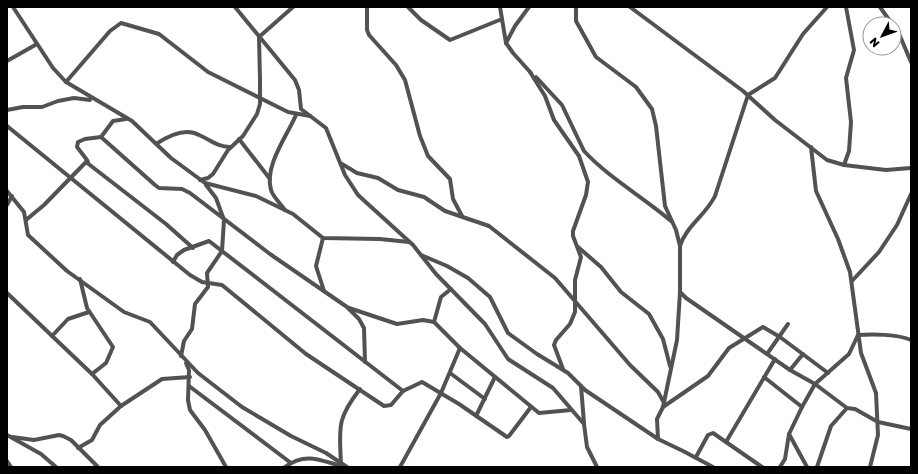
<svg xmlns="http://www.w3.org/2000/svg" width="918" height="474" viewBox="0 0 918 474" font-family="'Golos Text',sans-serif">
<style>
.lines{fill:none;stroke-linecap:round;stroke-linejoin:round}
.minor{stroke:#525252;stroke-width:4}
</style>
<rect width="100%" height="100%" fill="#fff"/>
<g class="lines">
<g class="minor">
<path d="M13 7 53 68 66 82 132 121 171 158 205 183 256 196 293 214 323 238 380 239 409 242"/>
<path d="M235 7 295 80 299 90 301 109 326 128 345 175 358 195 413 245 436 274 485 324 508 359 553 388 584 424 587 447 597 467"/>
<path d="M367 7V30L369 35 396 65 405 80 420 136 428 156 450 179 453 199 462 216"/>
<path d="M408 7 421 20 450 40 502 19"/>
<path d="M500 7 506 43 513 53 531 73"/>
<path d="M576 7V21L596 57 636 87 652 109 656 126 665 206 676 230 680 246V292L677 340 663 407 657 419 658 439"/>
<path d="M630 7 743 91 775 120 827 160 844 165 869 168 886 170 911 168"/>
<path d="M880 7 892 24"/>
<path d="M894 27 900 36 911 62"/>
<path d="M506 43 515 26 529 7"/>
<path d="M7 61 37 44"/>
<path d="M530 72 545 96 554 120 579 156 588 182 586 195 573 231V236L581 257 575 280V312L570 324 556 340 554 345 563 369"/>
<path d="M536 77 562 105 584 151C609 178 643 197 671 221"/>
<path d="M66 82 110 31 121 23 159 34 208 72 288 112 310 116"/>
<path d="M7 110 23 107H42L58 101 74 98 90 100"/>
<path d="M7 126 190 275 202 282 222 285 306 354 384 406 391 405 403 391 422 382 459 404 507 437 509 436 531 407"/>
<path d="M101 137 155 185 159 188 182 189 190 193 270 254 347 307 359 319 364 328 365 362"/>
<path d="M101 137 85 139 78 142 77 147 87 160 88 162H86L166 224 193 248"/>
<path d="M101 137 113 121 126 119"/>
<path d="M239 139 270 179"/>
<path d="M156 144C168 136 185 127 199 135 211 140 217 147 230 147"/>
<path d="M811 147 816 191 838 239 850 272 861 353 876 393 878 435 870 467"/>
<path d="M342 164 357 173 378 178 398 190 424 197 445 211 489 226 555 278 630 365 658 392 663 401"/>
<path d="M844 165 849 151 851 122 846 78 854 50 846 7"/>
<path d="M200 180 208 178 213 174 228 150 243 136 257 114 260 104V80L259 37 293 7"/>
<path d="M7 191 24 212 28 235 67 271 124 312 150 322 198 373 242 407 291 436 326 453 347 467"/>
<path d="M7 205 12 196"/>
<path d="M285 210C281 204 273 197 271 190 264 166 287 136 296 115"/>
<path d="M26 220 44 205 86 162"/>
<path d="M323 238 316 266 324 291"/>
<path d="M680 246C686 226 706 215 715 196L748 95 775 78 803 34 827 7"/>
<path d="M578 247 601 267 621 292 649 314 663 339 670 366"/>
<path d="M421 255 447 266 468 278 490 297 508 333 537 354 568 373 585 390 658 439 683 451 713 467"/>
<path d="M173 262 177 255 184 250 209 241 403 391"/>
<path d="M80 279 87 308 113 347 106 363 92 374"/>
<path d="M852 281 879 252 897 225 911 194"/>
<path d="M680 292 686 298 790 370 815 384 847 408 855 409 878 422 911 429"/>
<path d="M7 293 92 374 121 406"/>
<path d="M349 308 397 324 423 320 434 322 460 348 539 413 571 410"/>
<path d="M434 322 441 297 451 289"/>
<path d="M52 336 68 319 89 312"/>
<path d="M767 354 788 324"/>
<path d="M181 356 184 341 192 329 195 304 208 287 207 273 222 251 224 220 216 198 206 185"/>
<path d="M186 363 189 370 188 400 190 410 205 430 226 467"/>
<path d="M790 370 803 354"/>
<path d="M450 373 485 399"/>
<path d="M764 377 802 407"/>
<path d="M189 386 291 463"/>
<path d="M581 386 584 423"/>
<path d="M663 407 708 376 729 348 763 327 780 337 828 373"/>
<path d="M476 416 495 377"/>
<path d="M789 434 807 467"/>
<path d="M7 435 41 454 56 467"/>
<path d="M12 437 34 440 59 435 63 436 71 440 98 467"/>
<path d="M726 442 775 359"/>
<path d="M78 448 92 440 100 425 121 406 162 379 190 377"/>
<path d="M696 457 708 435 713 433 762 467"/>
<path d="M7 461 11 467"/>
<path d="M285 467C305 452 320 460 341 466"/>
<path d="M341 467C340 429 335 421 360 389"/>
<path d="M400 467 441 393 460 348"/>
<path d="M780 467 785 459 789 434 802 407 815 384 849 354 858 335C872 334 898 334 911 340"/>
<path d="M817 467 831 426 847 408"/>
</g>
</g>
<rect width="918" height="474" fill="none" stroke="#000000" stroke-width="16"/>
<g transform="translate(882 36) rotate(229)"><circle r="19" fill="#ffffff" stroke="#999999"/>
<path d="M0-3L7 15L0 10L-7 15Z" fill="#000000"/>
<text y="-6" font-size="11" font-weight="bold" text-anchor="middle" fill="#000000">N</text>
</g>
</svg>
